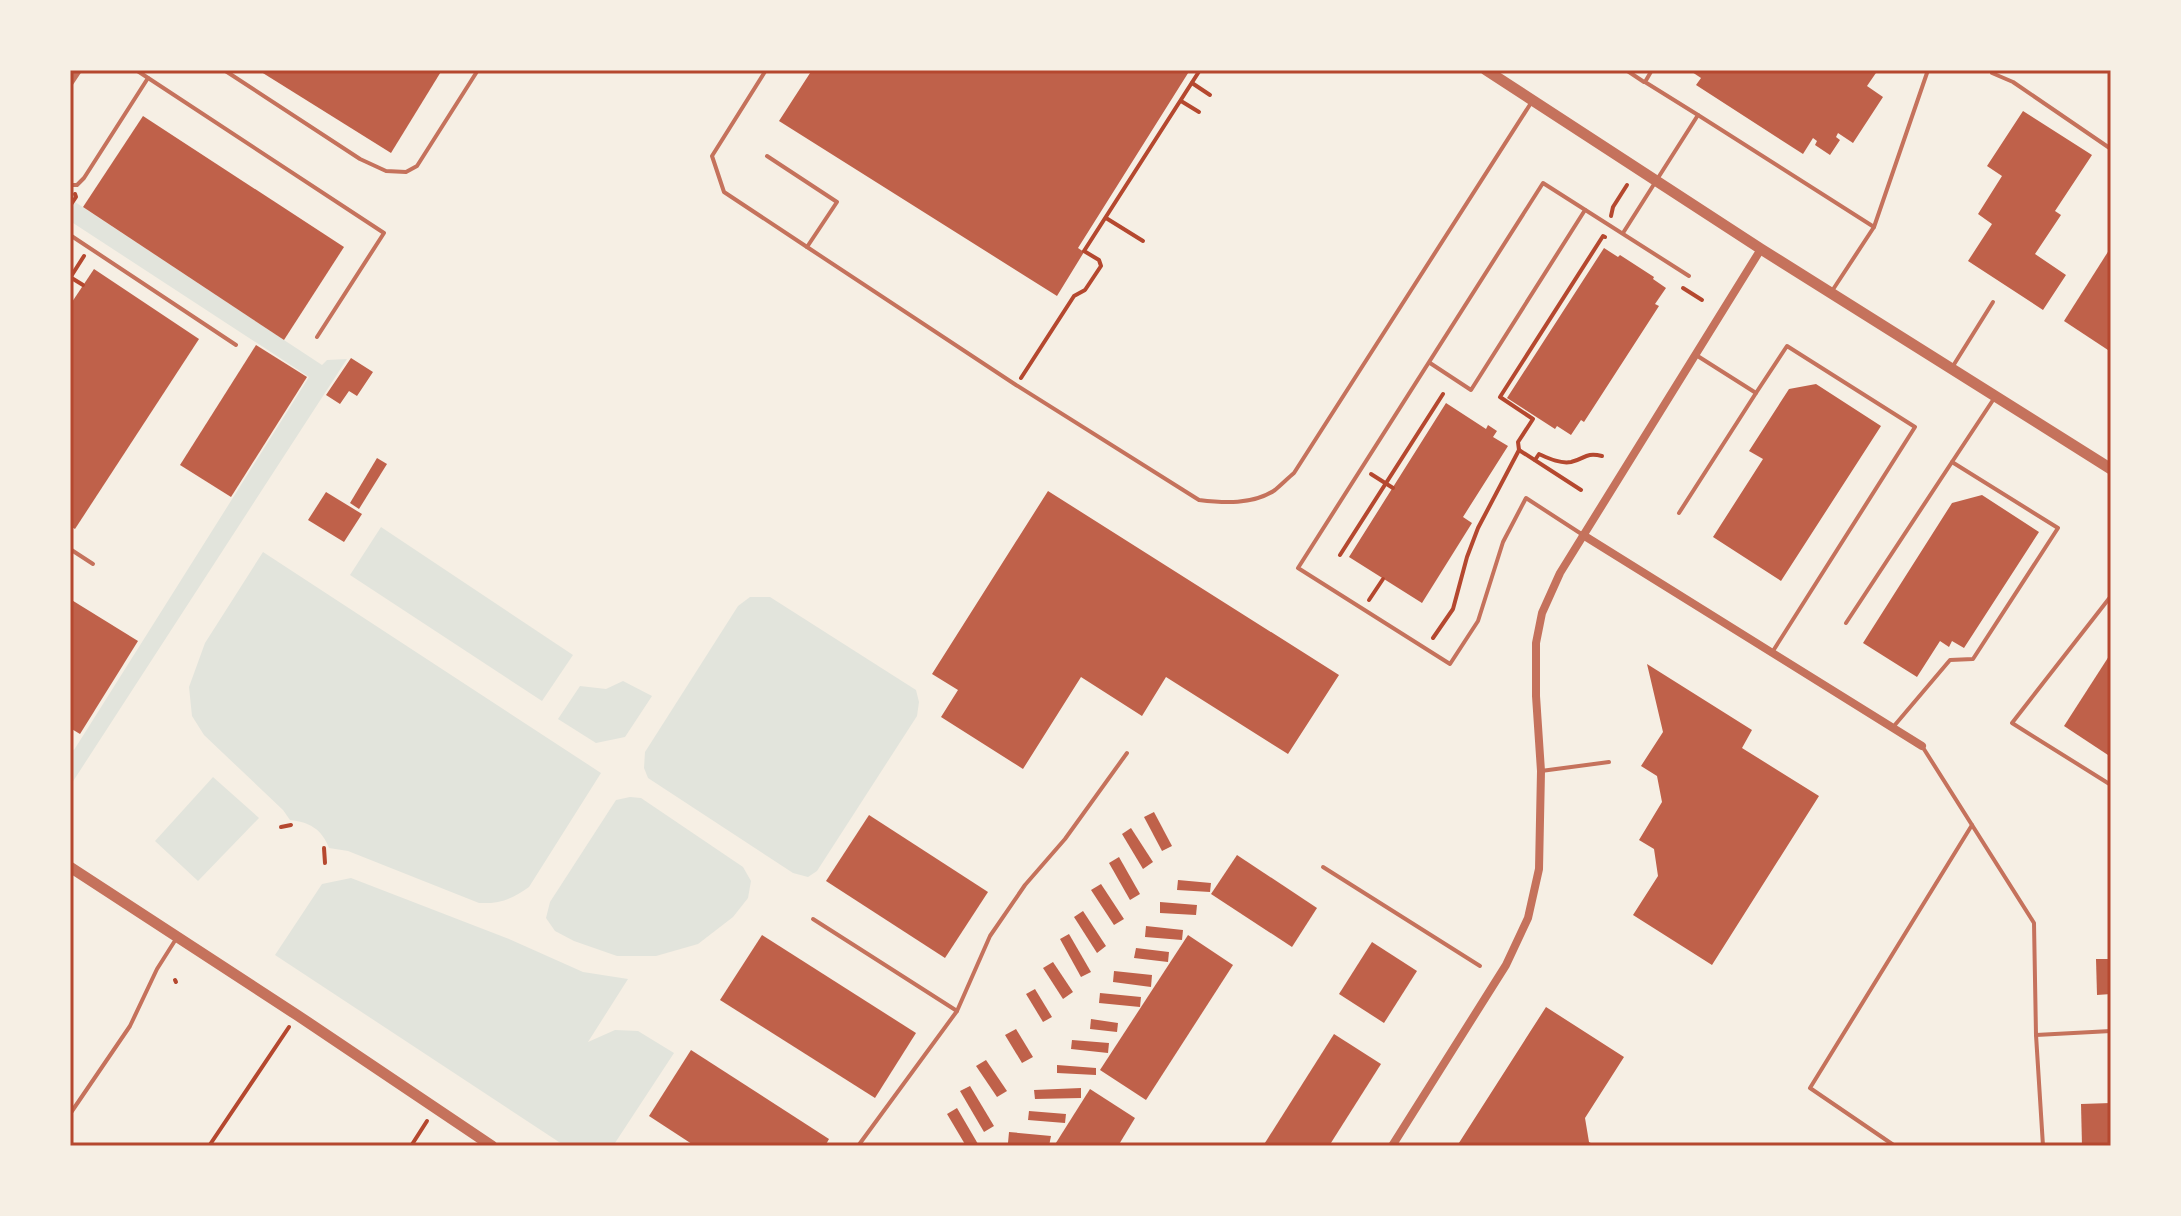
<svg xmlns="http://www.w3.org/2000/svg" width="2181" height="1216" viewBox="0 0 2181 1216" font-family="Rubik,sans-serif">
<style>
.green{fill:#e2e4dc}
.building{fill:#bf614a}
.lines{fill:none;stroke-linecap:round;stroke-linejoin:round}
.path{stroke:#b5482f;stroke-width:4}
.service{stroke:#c5725c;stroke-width:4}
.minor{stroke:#c5725c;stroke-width:8}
.tertiary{stroke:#c5725c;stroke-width:11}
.neatline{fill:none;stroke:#b5482f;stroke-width:3}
</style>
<rect width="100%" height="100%" fill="#f6efe4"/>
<g class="green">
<path d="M75 202 322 365 327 360 347 359 70 786V748L74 750 309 377 70 221V211Z"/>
<path d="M381 527 573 655 542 701 350 575Z"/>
<path d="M263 552 601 773 529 887C512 899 500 904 479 903L348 851 329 848C322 829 309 822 290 820L283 810 204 735 192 716 189 687 205 643Z"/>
<path d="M750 597H770L916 690 919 702 917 716 817 871 808 877 793 873 648 778 644 768 645 752 738 606Z"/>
<path d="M623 681 652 696 625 737 596 743 558 719 580 686 606 689Z"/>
<path d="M213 777 259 818 198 881 155 841Z"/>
<path d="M630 797 641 798 743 867 751 881 748 898 733 917 698 944 656 956H617L574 941 555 931 546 918 550 902 616 800Z"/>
<path d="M351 878 509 939 583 972 628 979 588 1042 615 1030 638 1031 674 1053 613 1146H565L275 955 322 884Z"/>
</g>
<g class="building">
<path d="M258 70H442L391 153Z"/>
<path d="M812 70H1190L1078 248 1084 252 1057 296 779 121Z"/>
<path d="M1689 70H1878L1867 86 1883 97 1853 143 1838 133 1836 137 1840 140 1830 155 1815 145 1817 141 1813 138 1803 154 1696 85 1701 78Z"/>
<path d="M2023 111 2092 155 2055 211 2061 215 2035 254 2066 275 2043 310 1968 261 1992 224 1978 214 2002 176 1987 166Z"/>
<path d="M143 116 344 247 284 340 83 207Z"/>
<path d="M2111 247V352L2064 321Z"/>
<path d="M1604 248 1618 257 1620 255 1654 277 1653 279 1666 288 1655 304 1659 306 1584 422 1581 420 1571 435 1557 426 1555 429 1507 398Z"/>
<path d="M94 269 199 339 75 529 70 526V305Z"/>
<path d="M256 345 307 377 231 497 180 465Z"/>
<path d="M351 358 373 372 357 396 349 391 340 404 326 395Z"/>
<path d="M1816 384 1881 426 1781 581 1713 537 1763 459 1749 451 1789 389Z"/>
<path d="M1446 403 1486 429 1488 425 1497 431 1493 437 1508 446 1463 517 1472 523 1422 603 1349 557Z"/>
<path d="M377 458 387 464 359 509 350 503Z"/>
<path d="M1048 491 1339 675 1288 754 1166 677 1142 716 1081 677 1023 769 941 717 958 690 932 674Z"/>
<path d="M326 492 362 514 344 542 308 520Z"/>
<path d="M1982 495 2039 532 1964 648 1952 641 1949 647 1940 641 1917 677 1863 643 1952 503Z"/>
<path d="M70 599 138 641 80 734 70 728Z"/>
<path d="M2111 653V757L2064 726Z"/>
<path d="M1647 664 1752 730 1742 748 1819 796 1712 965 1633 915 1658 876 1654 849 1639 840 1662 802 1657 776 1641 766 1663 732Z"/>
<path d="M1154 812 1172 846 1162 851 1144 817Z"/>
<path d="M869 815 988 892 945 958 826 881Z"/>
<path d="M1131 828 1153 862 1143 869 1122 834Z"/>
<path d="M1237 855 1317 908 1292 947 1211 894Z"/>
<path d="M1119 857 1140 894 1130 900 1109 863Z"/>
<path d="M1178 880 1211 883 1210 892 1177 890Z"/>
<path d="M1101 884 1124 919 1114 925 1091 890Z"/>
<path d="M1160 902 1197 905 1196 915 1160 913Z"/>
<path d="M1083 911 1106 946 1097 953 1074 917Z"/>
<path d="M1146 926 1183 930 1182 940 1145 937Z"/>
<path d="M1069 934 1091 972 1081 977 1060 939Z"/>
<path d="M762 935 916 1033 875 1098 720 1000Z"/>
<path d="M1188 935 1233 965 1146 1100 1100 1070Z"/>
<path d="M1372 942 1417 971 1384 1023 1339 994Z"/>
<path d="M1136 948 1169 952 1168 962 1134 958Z"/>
<path d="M2096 959H2111V994L2097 995Z"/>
<path d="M1053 962 1073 992 1063 999 1043 968Z"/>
<path d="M1114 971 1152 975 1151 987 1113 982Z"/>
<path d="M1035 989 1052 1017 1043 1022 1026 994Z"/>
<path d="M1100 993 1141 997 1140 1007 1099 1003Z"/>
<path d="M1546 1007 1624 1057 1585 1118 1589 1142 1596 1146H1457Z"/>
<path d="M1091 1019 1118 1023 1117 1032 1090 1029Z"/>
<path d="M1016 1029 1033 1057 1022 1063 1005 1035Z"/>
<path d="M1334 1034 1381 1064 1329 1146H1263Z"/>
<path d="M1072 1040 1109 1043 1108 1053 1071 1049Z"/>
<path d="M691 1050 829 1139 825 1146H695L649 1116Z"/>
<path d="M986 1060 1007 1091 997 1097 976 1066Z"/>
<path d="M1057 1065 1096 1068V1075L1057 1073Z"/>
<path d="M970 1086 994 1126 984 1132 960 1091Z"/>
<path d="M1081 1088V1098L1035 1099 1034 1090Z"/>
<path d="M1090 1089 1135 1118 1118 1146H1054Z"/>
<path d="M2111 1103V1146H2082L2081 1104Z"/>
<path d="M957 1108 978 1144 975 1146H966L947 1114Z"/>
<path d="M1029 1111 1066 1114 1065 1123 1028 1120Z"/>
<path d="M1009 1132 1051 1136 1049 1146 1008 1143Z"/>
</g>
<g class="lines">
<g class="path">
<path d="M1192 83 1210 95"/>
<path d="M1181 101 1199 112"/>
<path d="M70 206 76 197 75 194"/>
<path d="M1611 216 1613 207 1627 185"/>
<path d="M1106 218 1143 241"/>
<path d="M70 277 83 285"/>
<path d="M70 278 84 256"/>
<path d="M1683 288 1702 300"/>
<path d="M1021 378 1074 296 1085 290 1101 266 1099 260 1084 251 1200 70"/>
<path d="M1519 450 1518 442 1533 419 1500 397 1603 236 1605 237"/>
<path d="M1535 460 1539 454C1548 458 1560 464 1571 462 1585 459 1585 452 1602 456"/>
<path d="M1371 474 1393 488"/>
<path d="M1340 555 1443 394"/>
<path d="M1369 600 1383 579"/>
<path d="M1433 638 1453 609 1467 557 1478 528 1519 450 1581 490"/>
<path d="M281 827 291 825"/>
<path d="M324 848 325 863"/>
<path d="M175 980 176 982"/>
<path d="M209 1146 289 1027"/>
<path d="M411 1146 427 1121"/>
</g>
<g class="service">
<path d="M136 70 384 233 317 337"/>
<path d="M224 70 360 159 386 171 406 172 417 166 478 70"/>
<path d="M766 70 712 156 724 192 807 247 837 202 767 156"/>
<path d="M1626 70 1644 82"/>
<path d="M1992 73 2013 82 2111 149"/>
<path d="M1698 115 1874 227 1832 291"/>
<path d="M70 185H77L84 178 148 78"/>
<path d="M1874 227 1928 70"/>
<path d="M1623 233 1698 115 1645 82 1652 70"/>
<path d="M70 235 236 345"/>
<path d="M807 247 1016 385 1199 500C1223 503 1253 505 1275 490 1281 485 1288 478 1294 473L1531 103"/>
<path d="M1430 363 1471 390 1585 210"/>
<path d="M1953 366 1993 302"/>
<path d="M1756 393 1787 346 1915 427 1773 651"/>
<path d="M1952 462 1995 397"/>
<path d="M1679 513 1756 393 1696 355"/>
<path d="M1583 535 1526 498 1503 542 1478 621 1450 664 1298 568 1543 183 1689 276"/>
<path d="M70 549 93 564"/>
<path d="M2111 596 2012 723 2111 785"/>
<path d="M1846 623 1952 462 2058 528 1973 659 1950 660 1894 726"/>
<path d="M1922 746 2034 923 2036 1035 2043 1146"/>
<path d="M1541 771 1609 762"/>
<path d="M1323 867 1480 966"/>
<path d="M813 919 957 1011"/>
<path d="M2036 1035 2111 1031"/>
<path d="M70 1114 130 1026 157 969 176 939"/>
<path d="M858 1146 957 1011 990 936 1025 885 1065 839 1127 753"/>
<path d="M1895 1146 1810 1088 1972 825"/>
</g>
<g class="minor">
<path d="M70 82 78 70"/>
<path d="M1583 535 1922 746"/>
<path d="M1392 1146 1506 965 1528 918 1539 869 1541 771 1536 696V643L1542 613 1560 573 1761 249"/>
</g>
<g class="tertiary">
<path d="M1486 70 1761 249 2111 469"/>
<path d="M70 867 297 1015 492 1146"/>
</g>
</g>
<rect width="2181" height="1216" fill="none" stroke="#f6efe4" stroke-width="144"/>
<rect x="72" y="72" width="2037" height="1072" class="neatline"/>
</svg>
